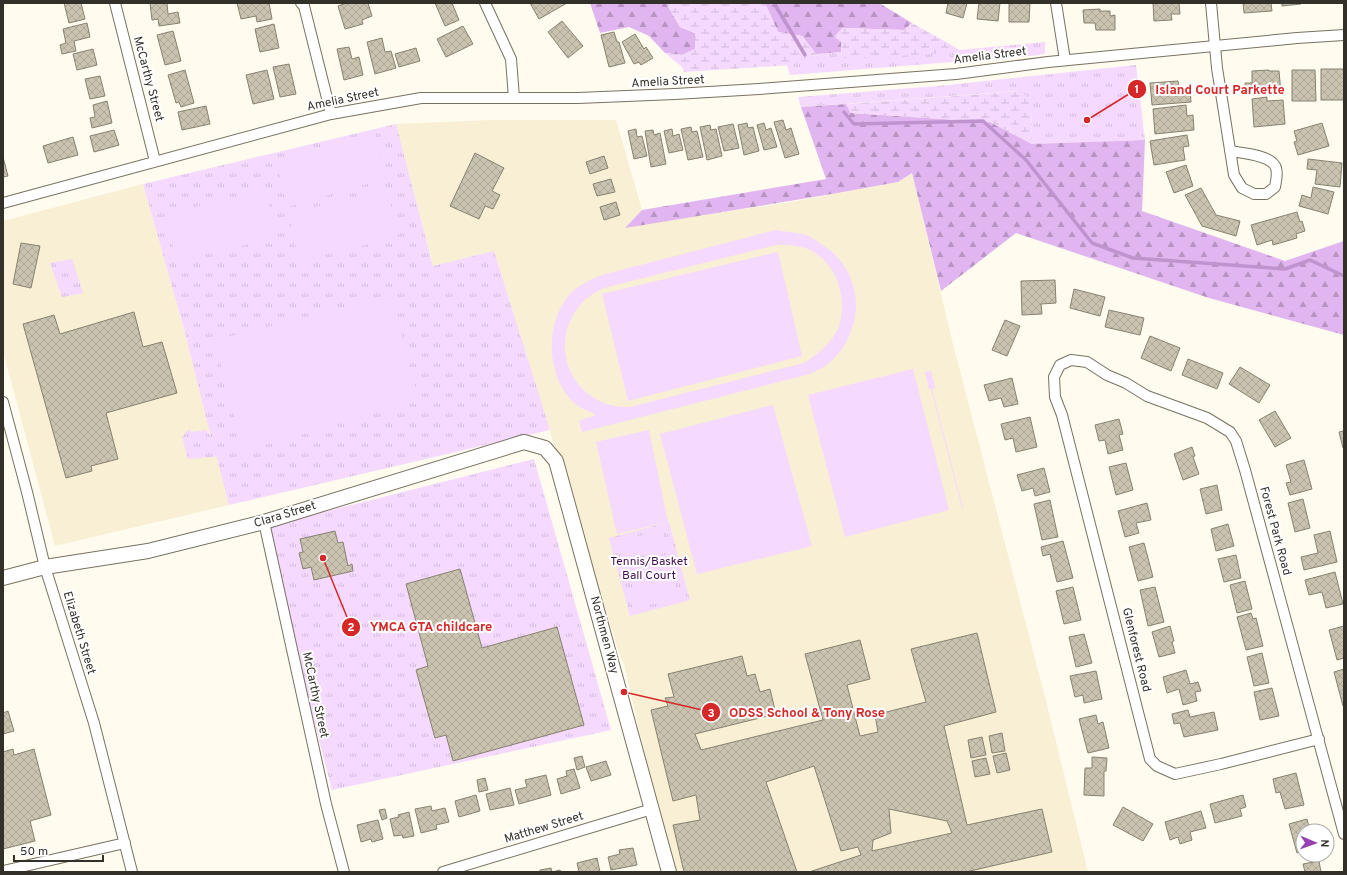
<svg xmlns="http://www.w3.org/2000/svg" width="1347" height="875" viewBox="0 0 1347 875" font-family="Overpass,sans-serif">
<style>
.built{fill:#f8efd4}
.grass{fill:url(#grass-tufts)}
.forest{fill:url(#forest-firs)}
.wetland{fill:url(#wetland-marsh)}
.pitch{fill:#f5d9fe;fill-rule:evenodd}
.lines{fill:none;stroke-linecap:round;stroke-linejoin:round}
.stream{stroke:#bf94ce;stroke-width:3.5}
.building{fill:url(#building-cross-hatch);stroke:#878270;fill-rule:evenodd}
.street-casing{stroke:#787261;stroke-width:12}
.secondary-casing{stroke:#787261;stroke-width:16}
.street{stroke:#fff;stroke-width:10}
.secondary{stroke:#fff;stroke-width:14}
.labels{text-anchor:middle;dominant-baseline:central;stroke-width:4;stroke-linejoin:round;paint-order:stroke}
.street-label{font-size:12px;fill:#333029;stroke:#fff}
.park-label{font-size:12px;fill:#420c52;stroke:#fff}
.leader{fill:none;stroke:#d62828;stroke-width:1.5}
.callout-dot{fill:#d62828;stroke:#fff;stroke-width:1.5}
.mark-label{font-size:12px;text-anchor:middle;font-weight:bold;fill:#fff}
.callout-label{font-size:13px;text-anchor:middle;font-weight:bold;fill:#d62828;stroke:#fff;stroke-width:4;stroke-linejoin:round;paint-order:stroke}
</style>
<defs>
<pattern id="grass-tufts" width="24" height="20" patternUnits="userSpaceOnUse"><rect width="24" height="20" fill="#f5d9fe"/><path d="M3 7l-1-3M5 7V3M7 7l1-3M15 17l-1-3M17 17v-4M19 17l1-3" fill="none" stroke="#d2bbda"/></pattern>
<pattern id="forest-firs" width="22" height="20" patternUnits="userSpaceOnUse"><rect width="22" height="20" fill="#e1b5f0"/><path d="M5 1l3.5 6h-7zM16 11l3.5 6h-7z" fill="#b794c2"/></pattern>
<pattern id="wetland-marsh" width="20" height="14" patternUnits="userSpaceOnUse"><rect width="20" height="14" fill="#f5d9fe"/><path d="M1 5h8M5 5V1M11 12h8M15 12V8" fill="none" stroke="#d2bbda"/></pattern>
<pattern id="building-cross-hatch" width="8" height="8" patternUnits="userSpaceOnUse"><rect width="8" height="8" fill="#c9c3b0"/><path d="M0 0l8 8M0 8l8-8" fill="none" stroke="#ada897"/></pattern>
</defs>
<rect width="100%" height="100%" fill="#fffbef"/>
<g class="built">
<path d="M492 120H616L642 210 626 227 791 202 898 182 912 173 953 344 1045 697 1088 872H672L624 664 620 656 494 251 433 266 396 124Z"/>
<path d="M143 184 184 329 229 505 55 546 3 351V221Z"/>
</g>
<g class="grass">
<path d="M1045 42V53L1040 55 790 75 787 65H792L796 59H805L816 54 841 52V56L945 53 955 47 959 50Z"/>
<path d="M1136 65 1145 140 1032 144 1031 100 1019 91 801 107 798 97 938 86Z"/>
<path d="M396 124 433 266 494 251 550 430 229 505 216 455 214 457 188 459 182 437 189 429 191 432 206 430 211 437 184 329 143 184Z"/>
<path d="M72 259 83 293 62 297 50 263Z"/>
<path d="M534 459 611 730 332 790 264 527Z"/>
<path d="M669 522 690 600 630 616 609 538Z"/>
</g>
<g class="forest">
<path d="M590 3H666L680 27 695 33V49L682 55 665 53 649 36 629 27 600 33Z"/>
<path d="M765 3H879L912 23 904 30 842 28 841 52 816 54 802 36 778 32Z"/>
<path d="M846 104 851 113 990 122 1032 144 1145 140 1142 211 1285 261 1344 241V335L1209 298 1016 233 941 291 912 173 898 182 832 194 625 228 642 210 826 179 801 107Z"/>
</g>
<g class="wetland">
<path d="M666 3H765L778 32 802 36 816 54 805 59H796L792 65 684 72 682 67 665 53 682 55 695 49V33L680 27Z"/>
<path d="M912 23 955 47 945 53 847 59 841 57 842 43 834 37 842 28 904 30Z"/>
<path d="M1020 91 1031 100 1032 144 990 122 851 113 846 104Z"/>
</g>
<g class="pitch">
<path d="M375 132 385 179 287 207 276 159Z"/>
<path d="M388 190 398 237 299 261 288 213Z"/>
<path d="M266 191 276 238 176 261 166 213Z"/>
<path d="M776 230C786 232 797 232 806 235 812 237 819 243 824 246 867 274 865 334 827 365 822 368 815 371 810 374L582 432 579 421 596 415C589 411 580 408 574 403 545 376 544 319 573 291 581 284 592 279 602 275ZM776 245C787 245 802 245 812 251 832 263 841 281 842 305 842 313 841 323 837 331 829 345 817 355 804 363L630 407C625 407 619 407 615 406 566 396 549 339 582 303 589 295 598 291 607 287Z"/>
<path d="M778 252 802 356 628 401 602 294Z"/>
<path d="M391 296 419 401 243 451 215 340Z"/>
<path d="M913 369 949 510 845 537 808 395Z"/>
<path d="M931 371 935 388 932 389 963 508H962L931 389H929L925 372Z"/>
<path d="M773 405 812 546 697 574 660 434Z"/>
<path d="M649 430 668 522 617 534 596 442Z"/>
<path d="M662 530 667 549 625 560 621 541Z"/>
<path d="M668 554 673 573 632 584 627 565Z"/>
<path d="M674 578 679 597 638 608 633 589Z"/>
</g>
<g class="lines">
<g class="stream">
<path d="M774 3 805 55"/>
<path d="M844 112 854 124 983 121 1026 160 1092 243 1133 258 1285 269 1310 260 1344 276"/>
</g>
</g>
<g class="building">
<path d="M64 3H81L85 19 69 23Z"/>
<path d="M150 3H167L168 14 178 12 180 23 159 26 158 19 152 20Z"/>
<path d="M237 3H269L272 19 257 22 256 16 241 19Z"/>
<path d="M347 3H368L372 16 362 20 363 24 345 29 338 6Z"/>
<path d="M435 3H452L459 20 445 26Z"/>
<path d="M530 3H567L539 19Z"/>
<path d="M948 3H967L963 18 946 13Z"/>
<path d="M979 3H1000L998 21 977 19Z"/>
<path d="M1009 3H1030L1029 22H1009Z"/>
<path d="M1153 3H1179L1180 14H1171L1172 20 1154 21Z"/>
<path d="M1234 3H1271L1272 11 1244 13 1243 3Z"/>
<path d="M1282 3H1301V4L1282 6Z"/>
<path d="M1100 9V11H1110V16L1115 15V30H1096L1095 23H1084L1083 10Z"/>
<path d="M562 21 583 46 568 58 548 32Z"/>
<path d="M87 23 90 37 74 41 76 51 62 54 60 45 66 43 63 29Z"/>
<path d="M274 24 279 48 260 52 255 29Z"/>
<path d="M463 26 473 44 446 57 437 39Z"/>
<path d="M173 31 181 61 165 65 157 35Z"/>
<path d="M614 32 617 42H619L625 63 609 67 601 35Z"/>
<path d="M635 34 644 49 646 47 653 58 641 65 639 62 634 64 622 42Z"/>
<path d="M382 38 385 52 391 51 396 68 375 74 367 42Z"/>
<path d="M349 47 352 59 359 57 363 75 344 80 337 49Z"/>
<path d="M416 48 420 61 399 67 395 54Z"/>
<path d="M93 49 97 65 77 70 73 54Z"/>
<path d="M289 64 296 94 280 97 273 67Z"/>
<rect x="1321" y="69" width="23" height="31"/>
<path d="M185 70 194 103 181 107 179 102 176 103 168 75Z"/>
<path d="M267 70 274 99 253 104 246 75Z"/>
<path d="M1269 70V71H1279L1281 93 1246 95 1245 83H1252V71Z"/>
<path d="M1292 70H1315L1316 101H1292Z"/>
<path d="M100 76 105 96 90 99 85 79Z"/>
<path d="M1178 81 1179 89 1190 88 1191 102 1152 105 1150 83Z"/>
<path d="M1267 97V101L1283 100 1285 124 1254 127 1252 99Z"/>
<path d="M107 101 112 123 92 128 90 118 95 117 93 105Z"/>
<path d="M1186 105 1187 116 1193 115 1194 130 1155 134 1153 109Z"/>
<path d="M206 106 210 124 182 130 178 112Z"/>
<path d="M783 120 786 130 791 128 799 154 785 158 774 122Z"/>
<path d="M747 123 748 128 753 127 759 151 744 155 738 125Z"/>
<path d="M764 123 766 130 771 128 777 147 764 150 757 125Z"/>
<path d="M1322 123 1329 146 1298 155 1294 142 1297 141 1294 131Z"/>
<path d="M733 124 739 148 724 151 718 127Z"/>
<path d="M710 125 711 130 716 129 722 156 707 160 700 127Z"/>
<path d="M691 127 692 132 697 131 703 157 688 160 681 129Z"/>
<path d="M636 129 637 137 642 136 647 156 634 159 628 131Z"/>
<path d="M672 129 673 136 679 134 683 150 669 153 664 131Z"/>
<path d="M114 130 119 145 94 152 90 136Z"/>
<path d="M653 130 654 135 660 133 666 164 651 167 645 131Z"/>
<path d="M1187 135 1189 146 1183 147 1185 160 1154 165 1150 141Z"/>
<path d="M73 137 78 155 48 163 43 146Z"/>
<path d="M475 153 504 168 492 191 500 195 493 209 485 206 479 219 450 206Z"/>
<path d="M604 156 608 168 590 174 586 162Z"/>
<path d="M3 157 8 176 3 177Z"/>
<path d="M1308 159 1342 163 1340 187 1315 184 1317 170 1307 169Z"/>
<path d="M1186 165 1193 186 1174 193 1166 172Z"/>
<path d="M611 179 615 192 597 196 593 184Z"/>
<path d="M1313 187 1334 192 1328 214 1299 206 1302 195 1311 198Z"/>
<path d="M1201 188 1216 215 1240 221 1236 236 1202 226 1185 195Z"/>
<path d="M616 202 620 215 604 220 600 207Z"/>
<path d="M1297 212 1300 222 1302 221 1305 231 1296 234 1297 238 1273 245 1272 240 1257 245 1251 225Z"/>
<path d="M21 243 40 246 31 288 13 284Z"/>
<path d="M1055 280 1056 303 1041 304 1042 314 1022 315 1021 281Z"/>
<path d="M1074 289 1105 297 1100 316 1070 308Z"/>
<path d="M1109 310 1144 318 1140 335 1105 327Z"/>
<path d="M134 312 143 347 162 342 177 393 106 413 118 459 91 466 92 471 66 478 23 324 54 315 60 334Z"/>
<path d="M1005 320 1020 326 1007 356 992 350Z"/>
<path d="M1150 336 1180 348 1171 371 1141 358Z"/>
<path d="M1188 359 1223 373 1217 389 1182 375Z"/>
<path d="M1240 367 1270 385 1259 403 1229 384Z"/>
<path d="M1012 378 1018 404 1004 407 1001 398 989 401 984 385Z"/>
<path d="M1275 411 1291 438 1275 447 1259 420Z"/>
<path d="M1030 417 1037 447 1016 452 1013 438 1005 440 1001 424Z"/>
<path d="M1119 419 1123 434 1119 435 1123 450 1108 454 1105 440 1099 441 1095 425Z"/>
<path d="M1344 431V447L1343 448 1339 432Z"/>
<path d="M1192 447 1195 456 1193 457 1199 474 1183 480 1174 454Z"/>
<path d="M1304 460 1312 489 1290 495 1286 483 1291 482 1286 465Z"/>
<path d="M1126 463 1133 490 1116 495 1109 467Z"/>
<path d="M1044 468 1050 492 1035 496 1033 488 1022 491 1017 475Z"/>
<path d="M1217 485 1222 510 1206 514 1200 489Z"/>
<path d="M1303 499 1310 528 1295 532 1288 503Z"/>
<path d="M1050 500 1058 537 1042 540 1034 504Z"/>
<path d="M1147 503 1151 520 1136 523 1139 533 1125 537 1118 511Z"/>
<path d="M1228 524 1234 546 1216 551 1211 529Z"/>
<path d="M335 531 338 543 343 542 348 566 352 564 353 571 314 580 311 567 303 569 299 553 303 552 300 539Z"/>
<path d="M1330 531 1337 562 1304 570 1301 557 1318 553 1314 535Z"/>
<path d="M1063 541 1073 578 1057 582 1050 554 1043 556 1041 547Z"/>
<path d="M1144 543 1153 577 1138 581 1129 547Z"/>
<path d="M1236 555 1241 578 1224 582 1218 559Z"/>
<path d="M460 569 482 648 557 627 584 725 453 761 446 735 435 738 416 670 428 666 406 584Z"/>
<path d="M1335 572 1343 604 1326 608 1322 592 1309 595 1305 580Z"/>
<path d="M1245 581 1252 609 1237 613 1230 585Z"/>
<path d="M1073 587 1081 620 1064 624 1056 591Z"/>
<path d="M1155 587 1164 622 1148 626 1140 590Z"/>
<path d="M1251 613 1253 619 1256 618 1263 646 1246 650 1237 617Z"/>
<path d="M1170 626 1174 641 1172 642 1175 653 1159 657 1152 632Z"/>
<path d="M1344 626V658L1337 660 1329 630Z"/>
<path d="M977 633 996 712 944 726 967 825 1042 809 1052 852 966 872H809L861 855 858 847 841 851 814 766 766 782 797 872H684L673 825 700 820 696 795 673 801 651 710 668 706 665 698 674 697 668 674 742 656 747 676 755 674 760 692 770 689 776 714 695 734 701 750 823 720 805 654 860 640 870 679 847 685 860 736 878 732 875 715 926 702 911 649ZM889 809 947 821 952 833 872 851 873 840 891 833Z"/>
<path d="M1084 634 1092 663 1076 667 1069 637Z"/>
<path d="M1262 653 1269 683 1254 686 1247 657Z"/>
<path d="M1344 669V705L1343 706 1334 672Z"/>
<path d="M1186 670 1190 684 1198 682 1201 691 1195 692 1197 701 1183 705 1179 689 1167 693 1163 677Z"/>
<path d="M1096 671 1102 699 1084 703 1083 695 1075 697 1070 676Z"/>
<path d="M1272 688 1279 716 1260 720 1254 692Z"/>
<path d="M1188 710 1190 717 1214 712 1218 730 1184 737 1180 723 1174 724 1172 714Z"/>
<path d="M8 711 14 731 3 734V713Z"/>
<path d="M1096 715 1098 724 1103 722 1109 748 1088 753 1079 719Z"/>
<path d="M1002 733 1005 751 992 753 989 736Z"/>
<path d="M982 737 986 755 971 758 968 740Z"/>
<path d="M13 749 14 755 34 749 51 815 30 821 35 841 3 849V752Z"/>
<path d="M1006 753 1010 770 997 773 993 756Z"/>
<path d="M582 756 585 767 577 770 574 758Z"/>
<path d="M1092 757 1107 758 1106 771H1104V796L1084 795 1085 768H1092Z"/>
<path d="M986 758 990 774 975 777 972 761Z"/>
<path d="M606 761 611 775 591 781 586 767Z"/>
<path d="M574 769 580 788 561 794 557 779 567 776 566 771Z"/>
<path d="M1296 773 1304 805 1285 809 1280 792 1276 793 1273 779Z"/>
<path d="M546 775 551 795 519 804 515 790 527 787 525 780Z"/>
<path d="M485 778 488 790 479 792 477 780Z"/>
<path d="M510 788 514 805 490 810 486 794Z"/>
<path d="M476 795 480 811 459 817 455 801Z"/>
<path d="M1243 795 1246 807 1240 809 1242 816 1215 823 1210 804Z"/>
<path d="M431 806 432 811 445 808 449 822 436 825 437 829 421 833 415 809Z"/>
<path d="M1123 807 1153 824 1143 841 1113 825Z"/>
<path d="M385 809 387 818 382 820 379 810Z"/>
<path d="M1201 811 1206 828 1190 832 1192 840 1180 844 1178 837 1170 840 1165 822Z"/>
<path d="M409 812 414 836 403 838 402 835 394 836 390 819 399 817 398 815Z"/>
<path d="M1307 819 1310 831H1303V851L1297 853 1289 824Z"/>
<path d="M378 820 383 839 372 842 371 839 361 842 357 825Z"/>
<path d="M633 848 637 865 611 870 608 857 620 854 619 850Z"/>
<path d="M597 858 600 872H579L577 863Z"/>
<path d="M1319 861 1321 872H1305L1303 864Z"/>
<path d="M551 868 552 872 560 870 561 872H540V870Z"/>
</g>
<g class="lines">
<g class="street-casing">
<g id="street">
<path d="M115 3 155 161"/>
<path d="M301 3 304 6 331 114"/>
<path d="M485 3 511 59 514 98"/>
<path d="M1056 3 1065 60"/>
<path d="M1211 3 1217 68 1234 175 1242 188 1254 194H1266L1275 187C1276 181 1278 174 1276 168 1272 155 1242 153 1230 151"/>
<path d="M3 203 331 114 421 98H578L675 94 759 89 956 74 1048 62 1297 38 1344 35"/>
<path d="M3 402 27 492 45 567 94 723 132 872"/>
<path d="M264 522 326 804 344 872"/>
<path d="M1319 739 1221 764 1175 774 1157 766 1150 759 1062 415 1055 397 1054 377 1060 365 1071 360 1087 362 1107 375 1126 383 1147 396 1207 418 1230 432 1236 441 1245 470 1344 834"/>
<path d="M3 871 125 843"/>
<path d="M443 872 652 809"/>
</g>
</g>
<g class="secondary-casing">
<path id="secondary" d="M3 578 45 567 148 551 264 522 524 442 545 448 556 461 669 872"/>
</g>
<use href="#street" class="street"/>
<use href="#secondary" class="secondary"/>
</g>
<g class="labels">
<g class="street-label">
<text transform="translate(990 56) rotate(-7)">Amelia Street</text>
<text transform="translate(148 79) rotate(75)">McCarthy Street</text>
<text transform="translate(668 82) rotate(-3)">Amelia Street</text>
<text transform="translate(343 100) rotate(-12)">Amelia Street</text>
<text transform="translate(285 515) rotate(-17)">Clara Street</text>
<text transform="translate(1275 531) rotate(75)">Forest Park Road</text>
<text transform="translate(79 633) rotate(73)">Elizabeth Street</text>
<text transform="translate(604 635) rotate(75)">Northmen Way</text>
<text transform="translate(1136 650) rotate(76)">Glenforest Road</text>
<text transform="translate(315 695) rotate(78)">McCarthy Street</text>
<text transform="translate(544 828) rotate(-17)">Matthew Street</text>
</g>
<g class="park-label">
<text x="649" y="562">Tennis/Basket<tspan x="649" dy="14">Ball Court</tspan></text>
</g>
</g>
<path class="leader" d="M1087 120L1137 89M323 558L351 627M624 692L711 712"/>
<g class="callout-dot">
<circle cx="1087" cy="120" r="4"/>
<circle cx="323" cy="558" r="4"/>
<circle cx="624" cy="692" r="4"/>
<circle cx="1137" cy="89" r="10"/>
<circle cx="351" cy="627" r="10"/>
<circle cx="711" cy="712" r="10"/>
</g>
<g class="mark-label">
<text x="1137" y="93">1</text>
<text x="351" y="631">2</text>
<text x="711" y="717">3</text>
</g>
<g class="callout-label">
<text x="1220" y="94">Island Court Parkette</text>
<text x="431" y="631">YMCA GTA childcare</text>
<text x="807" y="717">ODSS School &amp; Tony Rose</text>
</g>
<rect width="1347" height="875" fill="none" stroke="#333029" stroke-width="8"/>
<g transform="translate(1315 843) rotate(92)"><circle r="19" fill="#ffffff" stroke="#adaca9"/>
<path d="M0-3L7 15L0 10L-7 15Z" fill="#9642b1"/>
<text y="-6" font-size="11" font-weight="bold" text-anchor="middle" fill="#333029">N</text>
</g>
<path d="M14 855v6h89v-6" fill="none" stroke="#333029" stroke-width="2"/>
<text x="20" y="855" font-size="12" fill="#333029" stroke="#ffffff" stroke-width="3" paint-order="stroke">50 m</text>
</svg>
